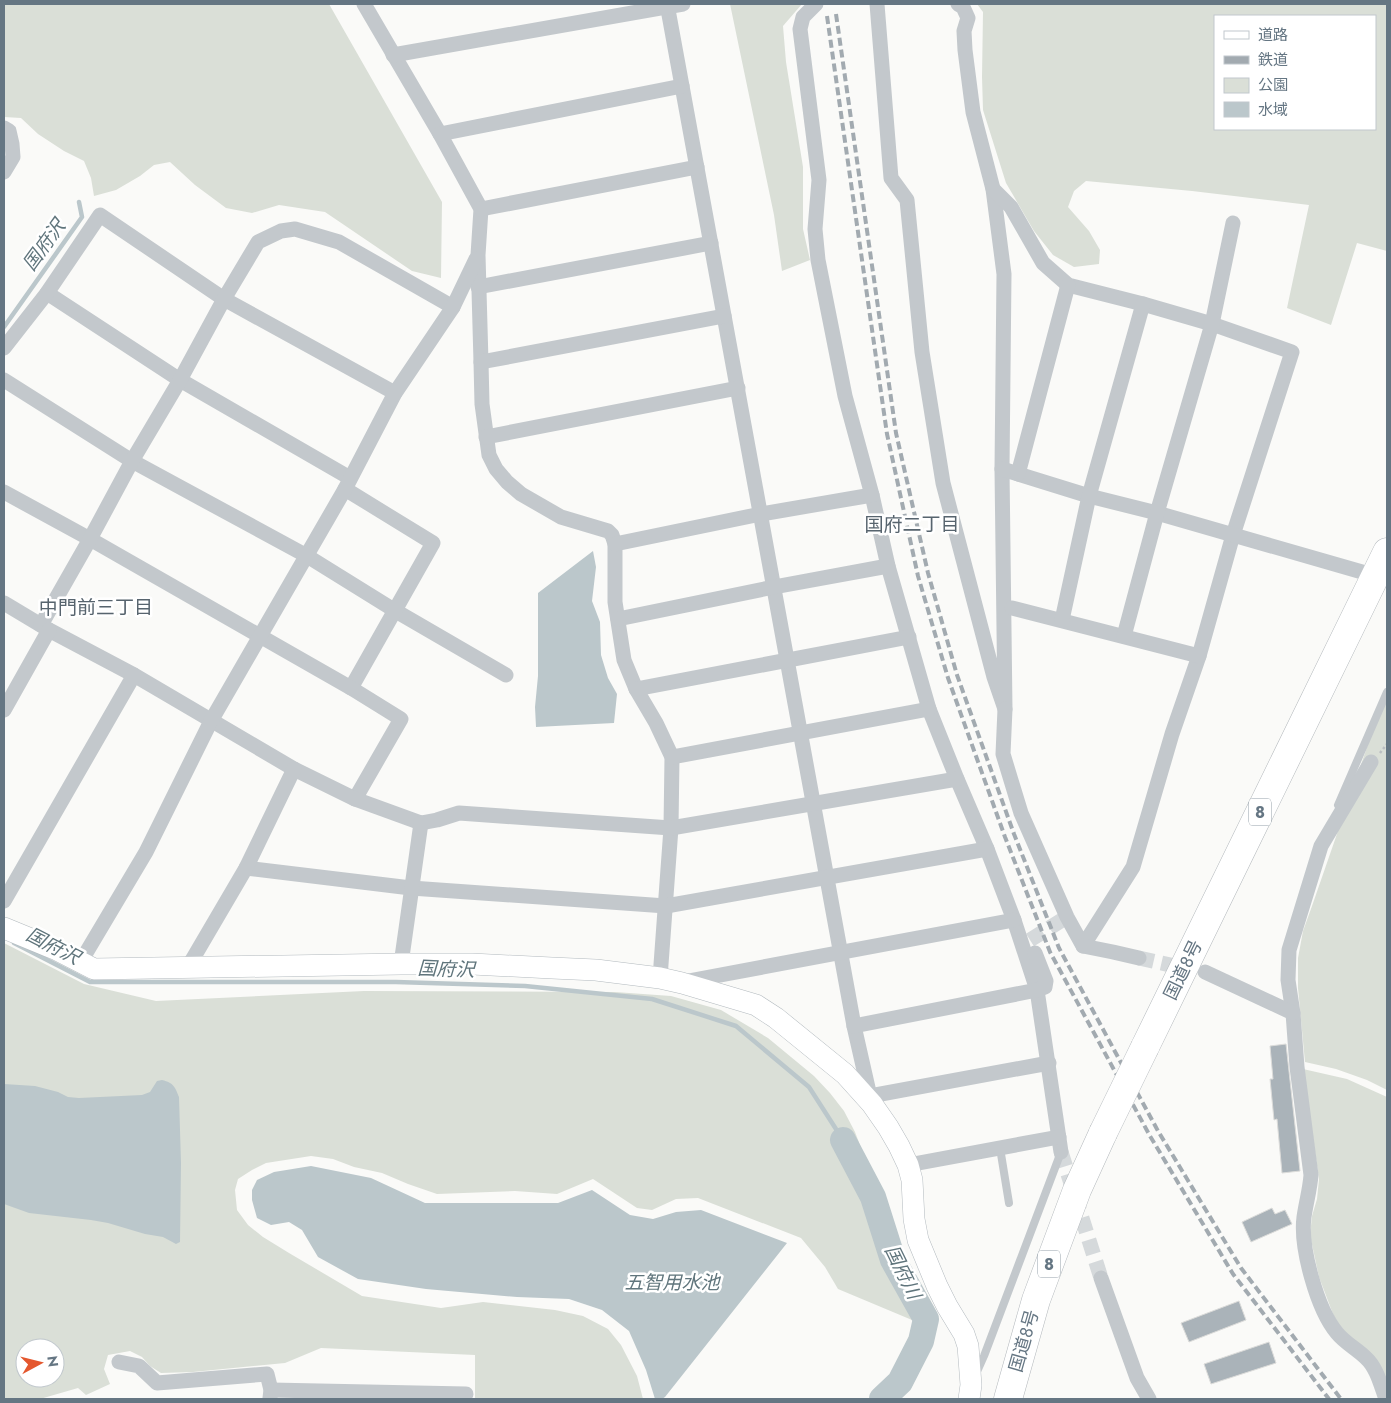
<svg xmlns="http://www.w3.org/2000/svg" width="1391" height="1403" viewBox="0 0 1391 1403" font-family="Jost,'Noto Sans JP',sans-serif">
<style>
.green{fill:#dadfd7;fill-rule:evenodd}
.water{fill:#bbc7cb}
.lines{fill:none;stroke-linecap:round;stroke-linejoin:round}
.stream{stroke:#bbc7cb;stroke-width:4.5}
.river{stroke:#bbc7cb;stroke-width:26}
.building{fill:#aab3b9;stroke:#dcdcda}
.street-tunnel{stroke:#d5d9db;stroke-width:15;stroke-dasharray:15 8;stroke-linecap:butt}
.secondary-casing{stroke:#b3babf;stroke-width:22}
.highway-casing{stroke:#b4b9bd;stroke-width:29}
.path{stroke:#bbbfc2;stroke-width:2.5;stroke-dasharray:2.5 2.5;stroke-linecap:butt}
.lane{stroke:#c3c8cc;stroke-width:8}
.street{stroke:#c3c8cc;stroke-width:15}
.secondary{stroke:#fff;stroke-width:21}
.highway{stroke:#fff;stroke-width:28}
.rail{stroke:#a2aab0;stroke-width:4;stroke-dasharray:8 4;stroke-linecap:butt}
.highway-bridge-casing{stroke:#b4b9bd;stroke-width:29;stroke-linecap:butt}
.highway-bridge{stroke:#fff;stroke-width:28}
.labels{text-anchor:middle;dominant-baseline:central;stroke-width:5;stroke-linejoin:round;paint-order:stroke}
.shield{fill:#fff;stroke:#939fa8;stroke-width:1}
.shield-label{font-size:16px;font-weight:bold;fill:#657683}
.street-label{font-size:18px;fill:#657683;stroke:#fff}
.water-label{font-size:19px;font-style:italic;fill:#60757c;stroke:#fff}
.neighbourhood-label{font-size:19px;fill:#57646e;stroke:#fff}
</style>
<rect width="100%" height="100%" fill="#fafaf8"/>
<g class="green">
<path d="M4 4H329L442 202 441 278 412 271 325 212 279 205 252 213 226 208 195 185 170 162 154 165 140 176 116 190 94 196 91 178 84 161 64 151 38 134 21 118 4 117Z"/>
<path d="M730 4H802L783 26 786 62 803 167V229L810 260 782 271 774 215Z"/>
<path d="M977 4H1387V251L1357 243 1331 325 1287 308 1309 205 1192 191 1086 181 1074 191 1068 207 1089 231 1100 250 1099 264 1074 267 1053 255 1034 231 1006 183 983 110 982 77 983 12ZM1375 16V129H1215V16Z"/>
<path d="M1387 693V1090L1367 1080 1336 1069 1305 1062 1298 988V958L1303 931 1312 906 1373 730Z"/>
<path d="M4 943 84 984 156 1001 364 991 615 992 671 996 721 1010 768 1038 814 1076 830 1093 844 1111 855 1132 863 1153 882 1214 899 1249 916 1297V1311L912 1320 838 1289 825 1267 801 1238 698 1198 676 1199 652 1210 637 1208 593 1179 557 1194 515 1191 437 1194 408 1184 382 1173 354 1167 333 1159 311 1156 266 1163 252 1170 238 1179 235 1190 237 1210 248 1225 263 1237 289 1253 362 1296 441 1308 483 1302 555 1310 583 1316 608 1329 621 1345 637 1376 643 1399H475V1355L321 1348 285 1363 193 1372 161 1373 150 1366 142 1357 130 1351 108 1355 104 1369 110 1384 86 1395 78 1388 40 1399H4ZM25 1348H55V1378H25Z"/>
<path d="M1303 1069 1347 1079 1387 1097V1388L1340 1327 1333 1314 1319 1277 1310 1235 1312 1216 1317 1199 1319 1179Z"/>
</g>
<g class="water">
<path d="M593 551 596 567 592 601 600 622 601 655 608 678 617 694 614 723 536 727 535 707 538 676V593Z"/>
<path d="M162 1080C174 1083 175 1087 179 1097L181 1163 180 1242 176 1244 163 1237 145 1234 108 1223 91 1220 29 1213 4 1204V1084L35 1086 58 1092 68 1097 79 1098 142 1095 150 1092 157 1081Z"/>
<path d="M311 1166 371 1178 425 1203H558L592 1190 630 1215 653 1219 676 1212 701 1210 787 1243 665 1397 662 1399H655L646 1370 629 1331 602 1310 569 1299 517 1297 426 1289 358 1279 318 1257 302 1230 289 1222 271 1225 257 1218 252 1200V1190L257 1180 274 1172Z"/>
</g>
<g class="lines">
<g class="stream">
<path d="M4 327 82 217 79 202"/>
<path d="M14 943 90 982H396L525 986 652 999 736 1026 809 1087 843 1140"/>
</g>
<path class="river" d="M843 1140 873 1197 893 1260 926 1319 921 1341 900 1382 882 1399"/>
</g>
<g class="building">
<path d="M1286 1044 1300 1171 1282 1173 1277 1119 1274 1120 1270 1079H1273L1270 1046Z"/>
<path d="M1272 1208 1275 1214 1285 1210 1292 1224 1251 1242 1242 1222Z"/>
<path d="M1239 1301 1246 1320 1189 1342 1181 1323Z"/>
<path d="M1269 1342 1276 1363 1211 1384 1204 1364Z"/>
</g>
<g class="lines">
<g class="street-tunnel">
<path d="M1030 940 1067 917"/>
<path d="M1139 958 1188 969"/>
<path d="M1061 1152 1101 1278"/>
</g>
<g class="secondary-casing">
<path id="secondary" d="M4 928 55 949 94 969 401 964H472L552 968 596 970 660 978 682 983 756 1005 776 1018 845 1074 872 1104 888 1127 899 1146 908 1165 912 1180 914 1219 918 1240 937 1286 947 1306 964 1334 968 1346 971 1385 969 1399"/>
</g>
<g class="highway-casing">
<g id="highway">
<path d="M1145 1047 1387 552"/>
<path d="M1008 1399 1036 1300 1077 1190 1103 1133"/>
</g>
</g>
<path class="path" d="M1380 753 1387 744"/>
<g class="lane">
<path d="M1338 805 1387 692"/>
<path d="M1000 1148 1009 1203"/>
<path d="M976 1374 984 1356 1061 1152"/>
</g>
<g class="street">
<path d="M364 4 440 134 481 209 478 255 481 362 482 404 489 455 496 469 507 482 521 494 561 517 608 531 612 535 615 544V602L624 660 636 689 656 723 672 757 671 828 660 978"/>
<path d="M667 4 854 1026 871 1101"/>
<path d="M816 4 803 17 800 29 819 180 815 229 818 260 845 396 872 495 888 566 929 709 957 779 987 849 1014 920 1037 990 1061 1152"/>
<path d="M877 4 891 178 907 200 922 352 943 483 994 677 1005 709 1002 469 1004 274 993 189 973 112 965 50 964 31 968 18 963 7 958 4"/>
<path d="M393 55 683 4"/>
<path d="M4 128 9 131 12 144 13 157 4 172"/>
<path d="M440 134 682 86"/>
<path d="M993 189 1011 207 1043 263 1068 285 1143 304 1212 324 1292 352 1233 535 1199 656 1172 734 1133 867 1083 946 1067 917 1021 813 1003 754 1005 709"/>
<path d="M481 209 697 167"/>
<path d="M478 287 711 243"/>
<path d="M47 293 180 380 350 478"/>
<path d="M4 348 47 293 100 215 224 299 395 393"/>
<path d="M481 362 724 316"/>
<path d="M4 380 132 461 307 556 394 610 506 675"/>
<path d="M486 437 738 388"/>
<path d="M1002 469 1089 496 1157 513 1376 576"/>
<path d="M1018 474 1068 285"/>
<path d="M345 489 433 543 351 688"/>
<path d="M4 492 90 539 351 688 401 719 355 799"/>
<path d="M615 544 761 514 872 495"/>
<path d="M4 603 49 630 134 675 294 769 355 799 421 823 437 820 459 813 671 828 957 779"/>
<path d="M1012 608 1199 656"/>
<path d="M618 619 774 587 888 566"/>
<path d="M1062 620 1089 496 1143 304"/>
<path d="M41 625 90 539 132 461 180 380 224 299 258 242 281 231 295 229 339 242 453 307"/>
<path d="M1124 636 1157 513 1212 324 1233 223"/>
<path d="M636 689 909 637"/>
<path d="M4 710 49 630"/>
<path d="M672 757 929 709"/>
<path d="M1371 762 1321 846 1289 950 1288 980 1293 1013 1297 1067 1311 1175C1310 1189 1306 1203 1304 1217 1300 1247 1317 1309 1337 1333 1345 1343 1357 1349 1366 1358 1377 1368 1381 1386 1386 1399"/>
<path d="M246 868 411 888 666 906 987 849"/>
<path d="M4 901 134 675"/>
<path d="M1083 946 1113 952 1139 958"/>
<path d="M80 963 146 852 211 721 345 489 395 393 453 307 476 259"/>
<path d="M401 964 421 823"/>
<path d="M188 967 246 868 294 769"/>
<path d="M1205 972 1293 1013"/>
<path d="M683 982 1014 920"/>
<path d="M854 1026 1037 990 1045 987 1046 981 1035 953"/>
<path d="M870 1096 1049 1063"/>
<path d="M908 1165 1059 1137"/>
<path d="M1101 1278 1137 1378 1149 1399"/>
<path d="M119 1362 139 1366 157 1383 267 1374 271 1390 270 1398"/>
<path d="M271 1390 466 1394"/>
</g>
<use href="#secondary" class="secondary"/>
<use href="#highway" class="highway"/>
<g class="rail">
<path d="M836 14 896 433 928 573 957 675 1014 834 1059 948 1158 1131 1241 1268 1341 1399"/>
<path d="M827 16 887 434 918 576 948 678 1005 837 1050 952 1150 1136 1233 1274 1329 1399"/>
</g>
<g class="highway-bridge-casing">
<path id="highway-bridge" d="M1103 1133 1145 1047"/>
</g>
<use href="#highway-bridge" class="highway-bridge"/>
</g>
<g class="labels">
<g class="shield">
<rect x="1249" y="798.5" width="22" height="27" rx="4"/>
<rect x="1038" y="1250.5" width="22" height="27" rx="4"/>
</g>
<g class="shield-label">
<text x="1260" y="812">8</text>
<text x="1049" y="1264">8</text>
</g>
<g class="street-label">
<text transform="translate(1183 970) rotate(-64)">国道8号</text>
<text transform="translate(1024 1341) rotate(-74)">国道8号</text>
</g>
<g class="water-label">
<text transform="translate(44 245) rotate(-54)">国府沢</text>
<text transform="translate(53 946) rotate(27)">国府沢</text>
<text transform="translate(446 969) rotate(2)">国府沢</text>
<text transform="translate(903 1272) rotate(64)">国府川</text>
<text x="672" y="1282">五智用水池</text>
</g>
<g class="neighbourhood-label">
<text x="912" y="524">国府二丁目</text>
<text x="96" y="607">中門前三丁目</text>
</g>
</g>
<rect width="1391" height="1403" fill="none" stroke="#657683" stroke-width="10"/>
<rect x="1214" y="15" width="162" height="115" fill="#ffffff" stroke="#c1c8cd"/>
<rect x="1224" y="31" width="25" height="8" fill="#ffffff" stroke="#c1c8cd"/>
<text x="1258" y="40" font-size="15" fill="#657683">道路</text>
<rect x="1224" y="56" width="25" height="8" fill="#a2aab0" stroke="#c1c8cd"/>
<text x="1258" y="65" font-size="15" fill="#657683">鉄道</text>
<rect x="1224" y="78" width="25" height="15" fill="#dadfd7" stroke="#c1c8cd"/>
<text x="1258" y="90" font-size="15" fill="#657683">公園</text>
<rect x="1224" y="102" width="25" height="15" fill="#bbc7cb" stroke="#c1c8cd"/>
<text x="1258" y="115" font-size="15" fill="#657683">水域</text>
<g transform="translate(40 1363) rotate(83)"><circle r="24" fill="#ffffff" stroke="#c1c8cd"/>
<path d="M0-4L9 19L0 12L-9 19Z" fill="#e4572e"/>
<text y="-8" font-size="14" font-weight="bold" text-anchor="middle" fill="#657683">N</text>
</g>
</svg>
